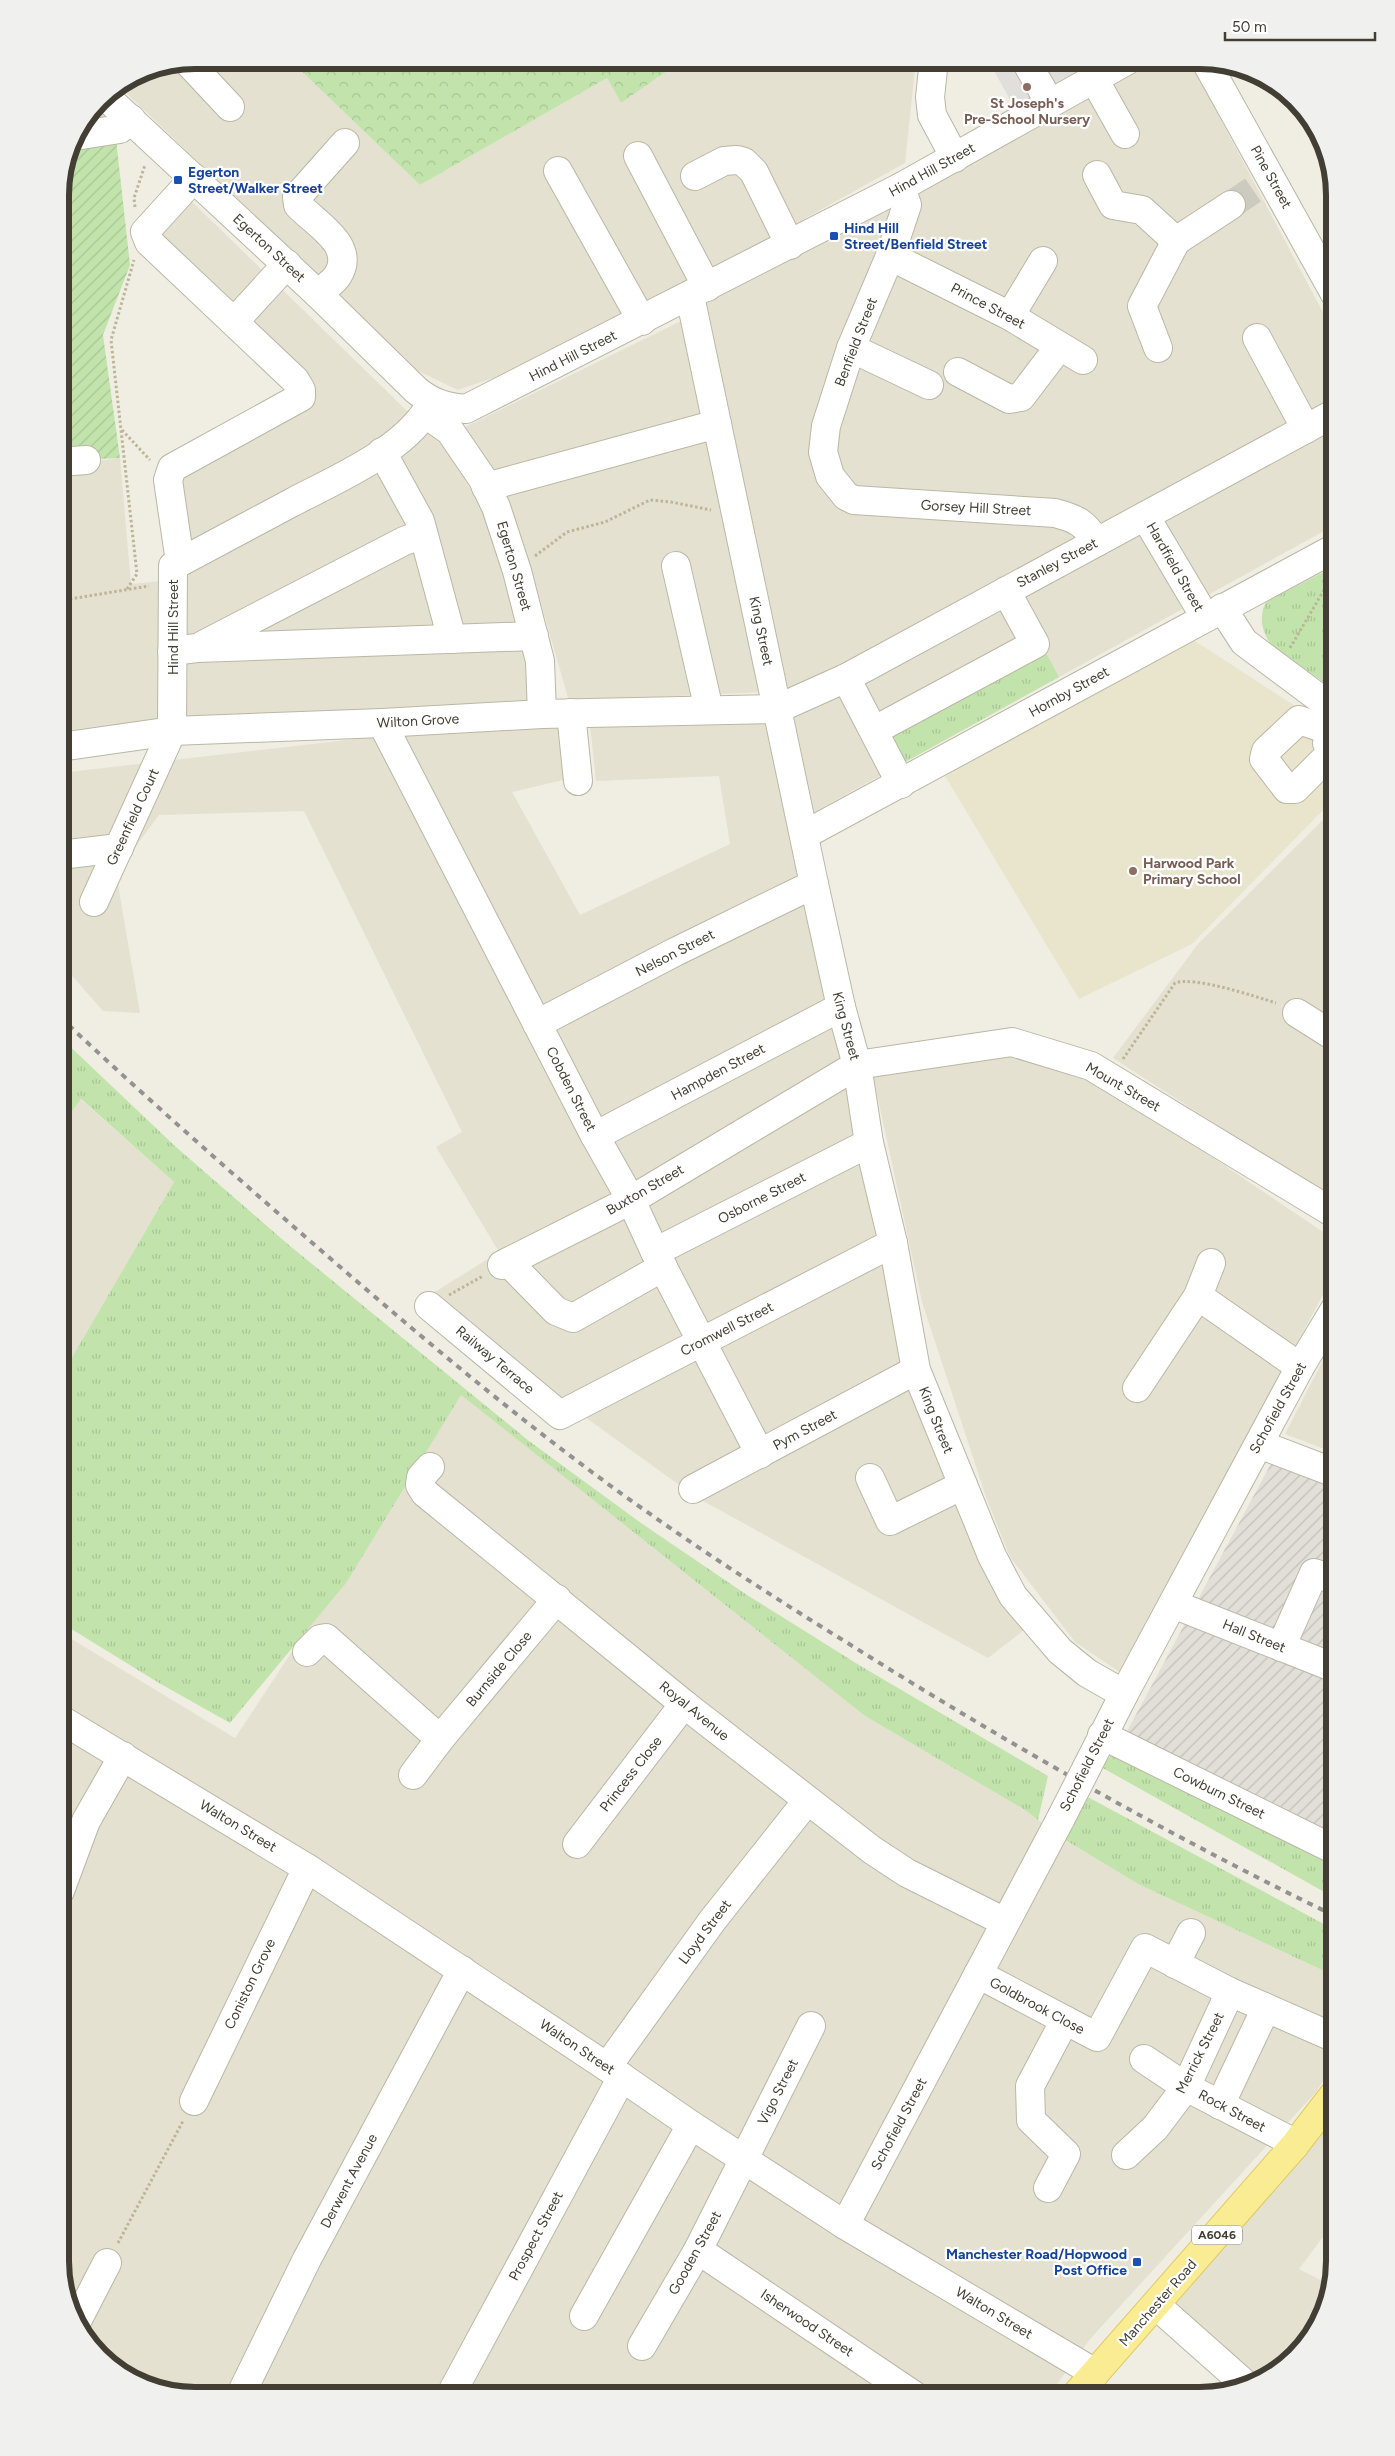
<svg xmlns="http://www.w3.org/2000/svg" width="1395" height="2456" viewBox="0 0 1395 2456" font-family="Figtree,sans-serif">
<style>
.residential{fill:#e4e1d1}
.industrial{fill:url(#industrial-furrows)}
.education{fill:#e9e5cd}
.grass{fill:url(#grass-tufts)}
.forest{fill:url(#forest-crowns)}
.garden{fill:url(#garden-furrows)}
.parking{fill:#e1dfdb}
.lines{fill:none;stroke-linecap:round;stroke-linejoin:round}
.minor-tunnel{stroke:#cdcbbf;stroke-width:28;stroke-dasharray:28 14;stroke-linecap:butt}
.minor-casing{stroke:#bbb7a6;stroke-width:30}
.major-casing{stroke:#ddcb63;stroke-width:30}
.path{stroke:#bcb597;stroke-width:3;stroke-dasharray:2.5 2.5;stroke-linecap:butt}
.minor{stroke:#fff;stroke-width:28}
.major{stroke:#faec92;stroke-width:28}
.rail{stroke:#929292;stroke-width:4;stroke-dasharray:6 6;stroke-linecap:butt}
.minor-bridge-casing{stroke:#bbb7a6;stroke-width:30;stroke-linecap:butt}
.minor-bridge{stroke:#fff;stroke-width:28}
.education-dot{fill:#8d6e63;stroke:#fff;stroke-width:2}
.transit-dot{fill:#1a4fb4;stroke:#fff;stroke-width:2}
.labels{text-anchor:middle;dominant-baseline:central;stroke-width:4.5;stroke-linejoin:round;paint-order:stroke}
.shield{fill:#fff;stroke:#7b7870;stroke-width:1}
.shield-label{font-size:12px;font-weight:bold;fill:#423e33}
.education-label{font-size:14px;font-weight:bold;fill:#785e54;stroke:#fff}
.street-label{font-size:14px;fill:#423e33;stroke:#fff}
.transit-label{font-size:14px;font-weight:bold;fill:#164399;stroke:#fff;text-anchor:start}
.rim{fill:none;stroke:#423e33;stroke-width:6}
</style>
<defs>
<pattern id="industrial-furrows" width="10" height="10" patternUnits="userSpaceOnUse" patternTransform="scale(1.25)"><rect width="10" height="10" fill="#e2dfd8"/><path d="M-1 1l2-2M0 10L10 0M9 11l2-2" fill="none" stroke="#c3c0ba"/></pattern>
<pattern id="grass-tufts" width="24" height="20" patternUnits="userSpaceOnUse" patternTransform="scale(1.25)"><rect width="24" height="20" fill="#c2e4ac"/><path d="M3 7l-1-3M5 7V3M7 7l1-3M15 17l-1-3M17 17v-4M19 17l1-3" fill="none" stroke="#a8c594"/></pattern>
<pattern id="forest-crowns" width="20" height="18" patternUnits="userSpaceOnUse" patternTransform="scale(1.25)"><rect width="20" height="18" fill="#c2e4ac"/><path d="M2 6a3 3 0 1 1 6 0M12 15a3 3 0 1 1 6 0" fill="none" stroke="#a8c594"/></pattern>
<pattern id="garden-furrows" width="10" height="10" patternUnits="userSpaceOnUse" patternTransform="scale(1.25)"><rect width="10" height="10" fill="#c2e4ac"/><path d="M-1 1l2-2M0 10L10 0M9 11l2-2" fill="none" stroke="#a8c594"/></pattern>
</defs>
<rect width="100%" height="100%" fill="#f0eee2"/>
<g class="residential">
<path d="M195 60H298L294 64 420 185 607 78 621 103 683 60H916L905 163 559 355 458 390 414 369 119 86 143 70Z"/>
<path d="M1158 60H1189L1335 335V525L814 812 706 301Z"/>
<path d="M97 103 116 121 83 125Z"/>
<path d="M181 191 448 451 482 509 524 644 542 714 187 724 171 474 314 392 150 239Z"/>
<path d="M685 319 763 692 569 701 523 541 463 428Z"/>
<path d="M120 458 131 584 170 580 162 720 60 731V466Z"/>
<path d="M767 720 907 1367 991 1581 1024 1630 988 1658 696 1497 422 1300 499 1252 436 1147 462 1132 304 811 159 815 116 873 140 1013 103 1011 60 962V773L373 737 566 726 572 778 512 792 580 915 730 844 719 776 596 781 590 725Z"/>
<path d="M1335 808V1201L1113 1058 1198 944Z"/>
<path d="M1016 1053 1105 1085 1335 1240V1272L1121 1673 1075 1642 1010 1557 986 1497 922 1302 872 1071Z"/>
<path d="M80 1099 174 1182 60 1378V1127Z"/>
<path d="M1335 1337V1453L1285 1434Z"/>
<path d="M461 1395 865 1716 1025 1810 1062 1838 1138 1884 1335 1976V2061L1316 2092 1091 2338 1048 2396H186L120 2373 74 2321 60 2261V1632L235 1738Z"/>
<path d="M1335 2112V2221L1299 2269 1328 2284 1312 2336 1262 2381 1173 2304Z"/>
</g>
<path class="industrial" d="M1273 1460 1335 1483V1838L1125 1735Z"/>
<path class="education" d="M1192 639 1335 732V798L1192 944 1079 999 945 776Z"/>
<g class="grass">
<path d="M1335 566V690L1272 646C1262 632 1258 618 1266 602Z"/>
<path d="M1043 647 1059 677 898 766 890 736Z"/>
<path d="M60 1037 176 1147 290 1246 529 1441 641 1523 744 1593 859 1665 1048 1776 1038 1820 1025 1810 865 1716 461 1395 346 1583 230 1723 159 1683 60 1622V1378L174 1182 81 1099 60 1127Z"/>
<path d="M1111 1755 1335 1865V1898L1101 1767Z"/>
<path d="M1084 1795 1335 1930V1976L1138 1884 1062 1838Z"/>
</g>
<path class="forest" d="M298 60H683L621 103 607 78 420 185 294 64Z"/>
<path class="garden" d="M116 139 130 265 103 335 120 458 60 461V186L70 144Z"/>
<path class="parking" d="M988 60H1086L1089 66 1014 107Z"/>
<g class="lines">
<path class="minor-tunnel" d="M1231 205 1253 190"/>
<g class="minor-casing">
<g id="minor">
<path d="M934 60 930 97 932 115 955 158"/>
<path d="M1205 60 1335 294"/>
<path d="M187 61 230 107"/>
<path d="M1029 67 1050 103"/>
<path d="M1094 79 1125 134"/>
<path d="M105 96 318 294 416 390C432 403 445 407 466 409L901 187 1128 60"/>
<path d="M75 136 120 129 131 119"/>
<path d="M638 156 707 287"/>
<path d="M558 171 642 321"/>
<path d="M1097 175 1113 205 1142 210 1176 241"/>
<path d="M695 176 724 161 737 160 744 162 754 172 790 245"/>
<path d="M901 187 907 205 890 256 851 348 826 426 823 452 830 476 846 496 854 500 1055 513C1078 519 1084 523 1097 542"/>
<path d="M890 256 1010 316 1083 360"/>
<path d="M318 294C324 288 334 282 338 275 356 245 316 224 298 205L297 197 345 143"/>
<path d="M690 296 814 884 841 1007 857 1065 869 1143 893 1243 916 1370 992 1556 1013 1596 1060 1651 1087 1673 1124 1694"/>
<path d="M1010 316 1043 261"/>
<path d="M234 322 287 264"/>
<path d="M1257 338 1306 429"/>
<path d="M851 348 929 385"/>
<path d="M1158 348 1142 306 1176 241 1231 205"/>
<path d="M958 372 1009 399 1021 397 1059 347"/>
<path d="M426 414 450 431 482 478 496 507 517 571 540 661 542 714"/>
<path d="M382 452 420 521 452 639"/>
<path d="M60 462 86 460"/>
<path d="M486 487 717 424"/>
<path d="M1145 516 1205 617"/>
<path d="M180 562 168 480 172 468 301 397V390L295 380 149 242 145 232 194 178"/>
<path d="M676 566 709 710"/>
<path d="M1222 608 1244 642 1335 710"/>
<path d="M203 645 404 541 423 534"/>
<path d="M172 651 197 648 534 636"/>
<path d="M846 678 901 784"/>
<path d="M571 713 578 781"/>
<path d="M382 723 595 1136 631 1200 655 1252 760 1454"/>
<path d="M1335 729 1327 743 1331 753 1295 789H1287L1264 759 1266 751 1299 720 1323 728 1335 710"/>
<path d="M875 730 1035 644 1006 591"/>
<path d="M60 747 172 731 382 723 542 714 777 709 846 678 1335 413"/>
<path d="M804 835 1335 548"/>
<path d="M60 855 119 848"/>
<path d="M94 902 172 731 173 566C212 545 252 524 291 503 338 478 407 450 432 402"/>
<path d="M1297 1013 1335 1037"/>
<path d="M537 1024 675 952 814 884"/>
<path d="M595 1136 841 1007"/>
<path d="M655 1252 869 1143"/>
<path d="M508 1262 556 1311 573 1318 663 1267"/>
<path d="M502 1265 631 1200 857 1065 1012 1042 1091 1066 1335 1214"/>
<path d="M1198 1296 1300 1367"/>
<path d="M429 1306 560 1415 893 1243"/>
<path d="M1137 1388 1198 1296 1211 1263"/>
<path d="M1259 1444 1335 1473"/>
<path d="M430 1467 421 1477 420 1485 425 1493 684 1704 872 1850 907 1873 1005 1922"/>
<path d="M870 1478 890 1521 963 1485"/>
<path d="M693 1489 916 1370"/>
<path d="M1173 1604 1335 1668"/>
<path d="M1281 1647 1314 1573 1335 1580"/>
<path d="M307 1652 320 1639 326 1638 440 1739"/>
<path d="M60 1719 307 1868 607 2067 691 2125 845 2225 1095 2373"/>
<path d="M1102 1735 1335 1850"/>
<path d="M1087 1767 1124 1694 1300 1367 1335 1309"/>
<path d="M413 1775 440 1739 557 1599"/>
<path d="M577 1844 684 1704"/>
<path d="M60 1891 86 1821 123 1756"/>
<path d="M1175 1964 1191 1933"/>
<path d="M978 1974 1097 2037 1145 1948 1230 1992 1335 2038"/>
<path d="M1144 2059 1186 2087 1287 2139 1294 2146"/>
<path d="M607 2067 712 1921 807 1801"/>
<path d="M194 2101 307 1868"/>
<path d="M1220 2105 1266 2008"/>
<path d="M1126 2155 1155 2128 1186 2087 1230 1992"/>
<path d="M1048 2188 1066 2154 1031 2120 1030 2086 1065 2020"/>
<path d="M845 2225 1061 1818"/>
<path d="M698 2250 915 2396"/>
<path d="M1157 2306 1246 2385"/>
<path d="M584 2316 691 2125"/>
<path d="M76 2323 107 2263"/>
<path d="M642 2346 698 2250 811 2026"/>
<path d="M240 2396 307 2259 462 1970"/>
<path d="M450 2396 622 2077"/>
</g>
</g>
<g class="major-casing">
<path id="major" d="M1075 2396 1294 2146 1335 2093"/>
</g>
<g class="path">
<path d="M135 207 134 198 145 165"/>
<path d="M122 430 150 460"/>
<path d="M535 556 567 532 605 522 650 500 671 502 711 510"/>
<path d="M127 589 137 574 111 340 134 260"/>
<path d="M60 597 70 599 149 586"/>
<path d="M1290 648 1331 578"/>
<path d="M1123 1059 1175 983C1194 976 1254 996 1276 1003"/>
<path d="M449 1295 483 1276"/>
<path d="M118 2243 183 2121"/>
<path d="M1112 2389 1120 2396"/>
</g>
<use href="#minor" class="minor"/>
<use href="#major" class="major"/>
<path class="rail" d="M60 1017C146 1098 235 1176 324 1253 427 1342 532 1431 643 1509 712 1558 783 1603 854 1647 1010 1745 1170 1836 1335 1916"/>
<g class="minor-bridge-casing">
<path id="minor-bridge" d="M1061 1818 1087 1767"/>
</g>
<use href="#minor-bridge" class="minor-bridge"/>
</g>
<g class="education-dot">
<circle cx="1027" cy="87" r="5"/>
<circle cx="1133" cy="871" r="5"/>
</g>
<g class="transit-dot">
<rect x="173" y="175" width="10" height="10" rx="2.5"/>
<rect x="829" y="231" width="10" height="10" rx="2.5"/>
<rect x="1132" y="2257" width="10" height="10" rx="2.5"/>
</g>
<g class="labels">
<rect class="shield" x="1192" y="2225.5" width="50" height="19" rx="4"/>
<g class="shield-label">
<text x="1217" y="2235">A6046</text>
</g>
<g class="education-label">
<text x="1027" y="103">St Joseph's<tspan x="1027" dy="16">Pre-School Nursery</tspan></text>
<text x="1143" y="863" text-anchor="start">Harwood Park<tspan x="1143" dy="16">Primary School</tspan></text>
</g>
<g class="street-label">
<text transform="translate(932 170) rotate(-29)">Hind Hill Street</text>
<text transform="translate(1271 177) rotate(61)">Pine Street</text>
<text transform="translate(269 248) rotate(43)">Egerton Street</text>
<text transform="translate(988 306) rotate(28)">Prince Street</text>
<text transform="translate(856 342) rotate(-69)">Benfield Street</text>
<text transform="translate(573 356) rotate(-27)">Hind Hill Street</text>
<text transform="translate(976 508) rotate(3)">Gorsey Hill Street</text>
<text transform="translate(1057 563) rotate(-28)">Stanley Street</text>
<text transform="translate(514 566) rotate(74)">Egerton Street</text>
<text transform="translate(1175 567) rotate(60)">Hardfield Street</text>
<text transform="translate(173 627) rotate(-90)">Hind Hill Street</text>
<text transform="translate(761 631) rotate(78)">King Street</text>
<text transform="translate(1069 692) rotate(-29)">Hornby Street</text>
<text transform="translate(418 721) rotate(-3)">Wilton Grove</text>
<text transform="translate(133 817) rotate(-65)">Greenfield Court</text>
<text transform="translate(675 953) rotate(-27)">Nelson Street</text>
<text transform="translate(846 1026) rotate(75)">King Street</text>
<text transform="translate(718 1072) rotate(-28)">Hampden Street</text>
<text transform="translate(1123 1087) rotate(30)">Mount Street</text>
<text transform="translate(571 1089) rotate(63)">Cobden Street</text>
<text transform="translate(645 1190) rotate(-30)">Buxton Street</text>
<text transform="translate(762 1198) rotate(-27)">Osborne Street</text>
<text transform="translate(727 1329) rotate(-27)">Cromwell Street</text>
<text transform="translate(495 1360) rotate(40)">Railway Terrace</text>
<text transform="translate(1278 1408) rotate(-61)">Schofield Street</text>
<text transform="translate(936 1420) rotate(68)">King Street</text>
<text transform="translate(805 1430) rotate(-28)">Pym Street</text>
<text transform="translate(1254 1636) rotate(22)">Hall Street</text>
<text transform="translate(499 1669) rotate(-50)">Burnside Close</text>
<text transform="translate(694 1711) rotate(39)">Royal Avenue</text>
<text transform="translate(1087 1765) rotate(-63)">Schofield Street</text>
<text transform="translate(631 1774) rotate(-52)">Princess Close</text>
<text transform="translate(1219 1793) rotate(26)">Cowburn Street</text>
<text transform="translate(238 1826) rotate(31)">Walton Street</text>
<text transform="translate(705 1932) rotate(-53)">Lloyd Street</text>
<text transform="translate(250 1984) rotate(-64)">Coniston Grove</text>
<text transform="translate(1037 2006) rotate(28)">Goldbrook Close</text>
<text transform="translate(577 2047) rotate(34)">Walton Street</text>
<text transform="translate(1200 2053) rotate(-63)">Merrick Street</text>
<text transform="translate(778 2092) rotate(-63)">Vigo Street</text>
<text transform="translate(1232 2111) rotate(28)">Rock Street</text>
<text transform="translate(899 2124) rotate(-62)">Schofield Street</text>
<text transform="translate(349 2181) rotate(-62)">Derwent Avenue</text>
<text transform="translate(536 2236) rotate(-62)">Prospect Street</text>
<text transform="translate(695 2253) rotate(-61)">Gooden Street</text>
<text transform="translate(1158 2303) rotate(-49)">Manchester Road</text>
<text transform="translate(994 2313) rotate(31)">Walton Street</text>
<text transform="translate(807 2323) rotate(34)">Isherwood Street</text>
</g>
<g class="transit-label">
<text x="188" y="172">Egerton<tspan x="188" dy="16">Street/Walker Street</tspan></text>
<text x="844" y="228">Hind Hill<tspan x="844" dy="16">Street/Benfield Street</tspan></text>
<text x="1127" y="2254" text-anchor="end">Manchester Road/Hopwood<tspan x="1127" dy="16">Post Office</tspan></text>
</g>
</g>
<path d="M0 0H1395V2456H0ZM195 69H1200A126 126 0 0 1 1326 195V2261A126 126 0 0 1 1200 2387H195A126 126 0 0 1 69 2261V195A126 126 0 0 1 195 69Z" fill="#f0f0ef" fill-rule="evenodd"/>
<path class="rim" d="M195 69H1200A126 126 0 0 1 1326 195V2261A126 126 0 0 1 1200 2387H195A126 126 0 0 1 69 2261V195A126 126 0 0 1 195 69Z"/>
<path d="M1225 32v8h150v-8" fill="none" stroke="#423e33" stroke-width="2.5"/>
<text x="1232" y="32" font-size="15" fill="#423e33" stroke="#ffffff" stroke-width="4" paint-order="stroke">50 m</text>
</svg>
